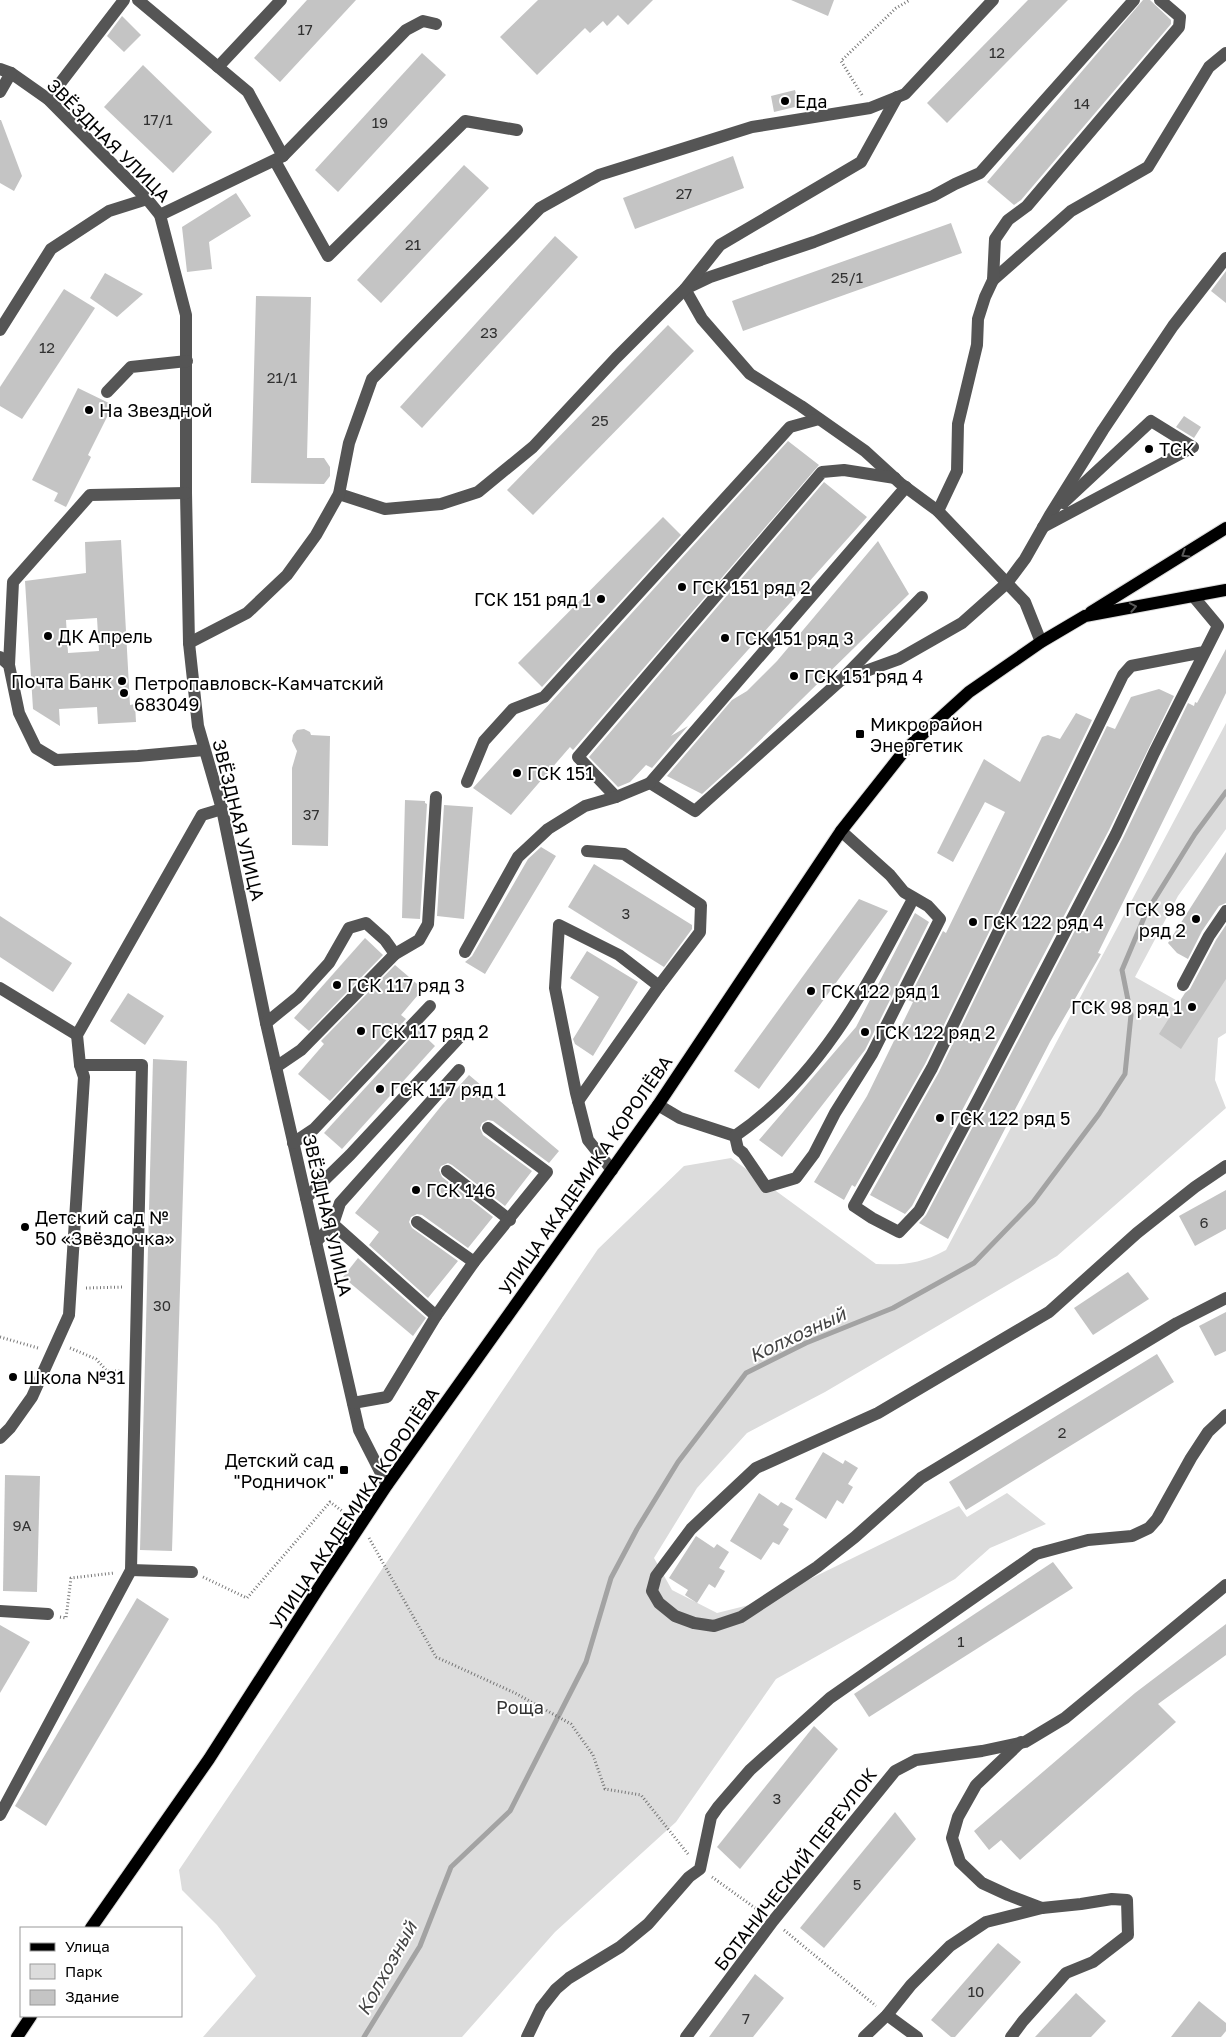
<svg xmlns="http://www.w3.org/2000/svg" width="1226" height="2037" viewBox="0 0 1226 2037" font-family="'Golos Text',sans-serif">
<style>
.green{fill:#dcdcdc}
.lines{fill:none;stroke-linecap:round;stroke-linejoin:round}
.stream{stroke:#a3a3a3;stroke-width:5}
.building{fill:#c4c4c4;fill-rule:evenodd}
.major-casing{stroke:#dbdbdb;stroke-width:14}
.path{stroke:#777;stroke-width:3;stroke-dasharray:1 2.5;stroke-linecap:butt}
.minor{stroke:#555;stroke-width:12}
.major{stroke:#000;stroke-width:12}
.oneway{stroke:#595959}
.poi-dot{fill:#000;stroke:#fff;stroke-width:2}
.labels{text-anchor:middle;dominant-baseline:central;stroke-width:4;stroke-linejoin:round;paint-order:stroke}
.number-label{font-size:15px;fill:#313131}
.poi-label{font-size:18px;fill:#000;stroke:#fff;text-anchor:start}
.street-label{font-size:18px;fill:#000;stroke:#fff}
.park-label{font-size:18px;fill:#333;stroke:#fff}
.water-label{font-size:19px;font-style:italic;fill:#444;stroke:#fff}
</style>
<rect width="100%" height="100%" fill="#fff"/>
<path class="green" d="M1226 723V829L1178 896 1135 977 1199 1013 1226 972V1033L1218 1038 1215 1080 1226 1108 1057 1256 825 1392 747 1433 697 1488 654 1558 672 1590 717 1613 765 1601 959 1506 967 1517 1007 1493 1046 1524 990 1548 955 1579 776 1679 676 1822 555 1932 462 2037H203L256 1976 217 1925 182 1890 179 1870 598 1249 684 1166 731 1158 876 1264C905 1265 920 1264 946 1250Z"/>
<g class="lines">
<path class="stream" d="M364 2037 420 1946 451 1867 510 1811 586 1662 611 1578 637 1529 678 1462 746 1373 806 1343 893 1308 974 1263 1033 1202 1099 1114 1125 1074 1131 1015 1122 970 1146 913 1195 834 1226 792"/>
</g>
<g class="building">
<path d="M307 0H356L280 82 254 58Z"/>
<path d="M538 0H653L628 25 618 15 607 26 603 21 590 33 585 28 537 75 500 37Z"/>
<path d="M791 0H834L828 16Z"/>
<path d="M1028 0H1068L947 123 927 103Z"/>
<path d="M1143 0H1150L1171 20V24L1021 200 1014 205 987 182Z"/>
<path d="M122 16 141 35 124 52 107 36Z"/>
<path d="M422 53 446 75 338 192 315 170Z"/>
<path d="M143 65 212 132 173 173 104 107Z"/>
<path d="M795 90 799 106 774 112 771 96Z"/>
<path d="M0 120H1L22 176 14 191 0 183Z"/>
<path d="M733 156 744 188 635 229 623 198Z"/>
<path d="M464 165 489 188 381 303 357 280Z"/>
<path d="M236 193 251 216 209 242 212 269 187 272 182 227Z"/>
<path d="M951 223 962 253 743 331 732 301Z"/>
<path d="M555 236 578 257 422 428 400 407Z"/>
<path d="M1226 271V303L1211 291Z"/>
<path d="M105 273 143 294 117 317 90 298Z"/>
<path d="M64 289 95 308 22 419 0 406V387Z"/>
<path d="M256 296 311 297 307 458H324L330 467V476L324 484 251 483Z"/>
<path d="M668 325 694 351 533 515 507 490Z"/>
<path d="M78 388 113 405 88 455 91 457 66 507 54 501 58 493 32 480Z"/>
<path d="M1184 416 1201 427 1194 438 1176 427Z"/>
<path d="M788 441 819 465 573 750 570 747 511 815 473 788Z"/>
<path d="M824 482 867 517 671 736 688 726 652 768 646 765 630 782 618 787 589 757Z"/>
<path d="M663 517 681 535 542 687 518 663Z"/>
<path d="M121 540 130 705 135 704 136 722 98 724 97 707 59 709 60 726 33 709 25 581 86 573 85 542ZM97 618 99 651 68 653 66 620Z"/>
<path d="M878 541 909 594 742 758 702 794 667 776 732 700 747 691 777 661Z"/>
<path d="M1226 649V693L1098 953 1101 954 1050 1042 948 1239 919 1223 926 1215 987 1100 1123 838 1188 703 1194 706 1195 702 1197 703Z"/>
<path d="M1159 689 1174 696 1109 830 912 1206 905 1214 870 1195 939 1072 1107 726 1115 729 1131 697Z"/>
<path d="M1076 713 1092 720 925 1064 855 1187 852 1185 844 1200 814 1182 867 1096 913 1002 908 1000 943 931 946 933 1005 812 985 802 953 862 937 853 984 759 1020 782 1042 737 1048 735 1060 739Z"/>
<path d="M304 729 310 732 311 735 330 736 328 846 292 845V768L297 751 292 741 293 735 297 730Z"/>
<path d="M405 800 425 801V803L427 804 420 919 402 918Z"/>
<path d="M444 805 473 807 464 919 437 916Z"/>
<path d="M541 847 556 856 485 974 465 962 472 956 528 859Z"/>
<path d="M1226 852V903L1219 906 1202 931 1188 959 1177 953 1168 943Z"/>
<path d="M594 864 692 925V929L664 967 568 907Z"/>
<path d="M859 899 888 911 759 1089 734 1071Z"/>
<path d="M915 913 929 922 865 1050 782 1157 759 1140 856 1027Z"/>
<path d="M0 916 72 963 53 992 0 957Z"/>
<path d="M1226 925V979L1181 1049 1159 1034 1185 993 1190 989 1216 940Z"/>
<path d="M365 938 383 955 309 1031 294 1018Z"/>
<path d="M587 951 638 982 593 1056 575 1044 573 1039 599 997 570 978Z"/>
<path d="M395 965 423 989 401 1015 406 1019 330 1101 298 1074 324 1044 321 1041Z"/>
<path d="M128 993 164 1016 145 1045 110 1021Z"/>
<path d="M418 1030 435 1046 342 1149 324 1133Z"/>
<path d="M153 1059 187 1061 172 1551 140 1550Z"/>
<path d="M469 1075 559 1151 549 1163 493 1121 488 1120 482 1123 480 1128 483 1135 532 1171 505 1206 452 1165 448 1163 441 1166 439 1170 442 1177 493 1217 468 1248 422 1215 417 1214 411 1217 409 1222 412 1228 458 1261 428 1298 369 1245 379 1232 355 1213 442 1105Z"/>
<path d="M1226 1190V1229L1195 1246 1179 1216Z"/>
<path d="M358 1258 426 1318 413 1336 343 1277Z"/>
<path d="M1128 1272 1149 1299 1093 1335 1074 1308Z"/>
<path d="M1226 1312V1351L1215 1356 1199 1326Z"/>
<path d="M1157 1354 1174 1382 966 1510 949 1482Z"/>
<path d="M823 1452 843 1464 845 1460 858 1468 848 1484 853 1487 843 1504 837 1500 826 1519 795 1499Z"/>
<path d="M5 1475 40 1476 37 1592 3 1591Z"/>
<path d="M759 1493 778 1506 781 1502 793 1509 783 1525 789 1529 779 1545 773 1542 761 1560 730 1541Z"/>
<path d="M696 1536 714 1548 717 1544 729 1552 719 1568 725 1571 715 1588 709 1584 697 1603 685 1595 688 1590 669 1578Z"/>
<path d="M1053 1562 1073 1588 869 1717 854 1694Z"/>
<path d="M137 1598 169 1619 46 1826 15 1806Z"/>
<path d="M1226 1624V1655L1158 1704 1176 1722 1020 1860 1001 1840 989 1850 974 1831 1135 1693Z"/>
<path d="M0 1625 30 1642 0 1693Z"/>
<path d="M814 1726 838 1749 740 1869 717 1847Z"/>
<path d="M895 1812 916 1839 824 1948 800 1928Z"/>
<path d="M998 1943 1021 1962 955 2037H951L931 2020Z"/>
<path d="M755 1974 784 1998 753 2037H709Z"/>
<path d="M1076 1993 1106 2021 1091 2037H1035Z"/>
<path d="M1199 2001 1226 2023V2031L1221 2037H1171Z"/>
</g>
<g class="lines">
<g class="major-casing">
<g id="major">
<path d="M1091 612 1226 528"/>
<path d="M91 1928 209 1759 318 1589 387 1485 658 1105 841 831 905 750 969 692 1041 642 1085 616 1226 590"/>
<path d="M17 2037 31 2016"/>
</g>
</g>
<g class="path">
<path d="M862 95 841 61 896 8 910 0"/>
<path d="M86 1288 124 1287"/>
<path d="M0 1337 38 1348"/>
<path d="M70 1348 96 1359 107 1371H121"/>
<path d="M369 1538 436 1657 515 1693 571 1724 593 1755 605 1789 641 1795 688 1854"/>
<path d="M203 1577 247 1598 330 1502 349 1516"/>
<path d="M60 1617 66 1618 71 1578 114 1573"/>
<path d="M712 1877 762 1913"/>
<path d="M784 1930 876 2006"/>
</g>
<g class="minor">
<path d="M138 0 248 92 283 156"/>
<path d="M218 67 281 0"/>
<path d="M0 69 11 73 48 99 147 199 160 215 186 315V493L189 643 198 726 222 809 266 1023 359 1430 387 1485"/>
<path d="M0 92 11 73"/>
<path d="M48 99 124 0"/>
<path d="M275 161 328 256 465 121 517 130"/>
<path d="M160 215 283 156 406 30 423 21 436 24"/>
<path d="M993 280 1071 211 1148 167 1209 67 1226 53"/>
<path d="M689 287 710 277 814 242 933 196 955 184 980 173 1134 0"/>
<path d="M685 289 702 319 750 374 801 406 865 451 900 483 938 511 1025 602 1041 642"/>
<path d="M0 330 51 249 109 211 147 199"/>
<path d="M107 392 131 367 187 361"/>
<path d="M906 487 650 783 695 811 841 680 899 659 962 623 1007 583 1025 559 1050 515 1103 430 1173 326 1226 258"/>
<path d="M339 494 385 509 441 504 478 492 533 447 616 358 685 289 720 245 861 162 897 97"/>
<path d="M938 511 957 471 958 424 977 345 978 319 985 297 993 280 995 239 1008 220 1027 206 1179 27 1180 17 1160 0"/>
<path d="M1043 527 1193 447 1151 421 1063 503"/>
<path d="M1193 596 1218 626 1154 753 1116 834 980 1096 919 1211 899 1232 872 1218 854 1206 932 1068 1123 675 1131 666 1204 652"/>
<path d="M189 643 247 613 287 575 316 535 339 494 349 443 372 379 540 208 599 175 752 127 870 108 905 94 993 0"/>
<path d="M0 657 9 665 19 713 36 748 56 760 138 756 204 750"/>
<path d="M9 665 13 582 90 495 186 493"/>
<path d="M845 676 922 597"/>
<path d="M467 782 484 741 513 709 544 697 790 427 819 419"/>
<path d="M650 783 616 797 578 757 822 472 844 470 895 478"/>
<path d="M587 851 624 854 701 905 700 932 659 986 619 955 559 925 555 988 576 1093 588 1140 612 1170"/>
<path d="M465 952 518 857 548 829 585 806 616 797"/>
<path d="M1183 985 1209 936 1226 911"/>
<path d="M0 988 77 1035"/>
<path d="M266 1023 298 997 329 963 349 928 366 923 385 940 395 954"/>
<path d="M276 1067 301 1050 395 954 419 940 428 924 436 797"/>
<path d="M578 1101 659 986"/>
<path d="M658 1105 680 1118 735 1136 738 1149 743 1153 766 1187 796 1178 814 1154 835 1113 872 1054 940 919 928 906 904 892 890 875 841 831"/>
<path d="M735 1136C820 1078 866 988 913 899"/>
<path d="M293 1143 314 1129 430 1006"/>
<path d="M1226 1166 1195 1187 1137 1233 1049 1312 878 1413 756 1468 691 1529 656 1576 652 1591 659 1603 675 1616 694 1623 714 1626 741 1617 817 1567 855 1537 921 1478 1177 1323 1226 1298"/>
<path d="M447 1171 510 1220"/>
<path d="M306 1198 350 1155 459 1038"/>
<path d="M417 1222 474 1262"/>
<path d="M333 1224 436 1316"/>
<path d="M316 1242 333 1224 340 1203 459 1070"/>
<path d="M353 1403 387 1397 436 1316 474 1262 547 1172 488 1128"/>
<path d="M0 1438 10 1428 32 1397 69 1315 84 1077 80 1065 77 1035 202 815 222 809"/>
<path d="M131 1570 192 1572"/>
<path d="M0 1611 48 1614"/>
<path d="M0 1815 131 1570 142 1065H80"/>
<path d="M887 2015 917 2037"/>
<path d="M527 2037 541 2008 556 1989 569 1978 620 1947 648 1924 689 1877 700 1869 711 1817 718 1807 750 1770 830 1698 1036 1554 1088 1540 1132 1536 1149 1528 1157 1519 1191 1458 1208 1432 1226 1415"/>
<path d="M686 2037 773 1921 895 1771 916 1760 982 1751 1025 1742 1065 1718 1226 1585"/>
<path d="M864 2037 887 2015 911 1985 950 1946 986 1922 1042 1908"/>
<path d="M1011 2037 1023 2021 1066 1973 1093 1962 1128 1935 1127 1900 1112 1899 1081 1904 1042 1908 1008 1895 982 1883 960 1862 952 1838 958 1817 976 1785 1021 1742"/>
</g>
<use href="#major" class="major"/>
</g>
<defs><path id="oneway-chevron" d="M-2-3.5L2.5 0L-2 3.5" fill="none" stroke-width="1.6" stroke-linecap="round" stroke-linejoin="round" transform="scale(1.25)"/></defs>
<g class="oneway">
<use href="#oneway-chevron" transform="translate(1185 554) rotate(148)"/>
<use href="#oneway-chevron" transform="translate(1133 607) rotate(-11)"/>
</g>
<g class="poi-dot">
<circle cx="785" cy="101" r="5"/>
<circle cx="89" cy="410" r="5"/>
<circle cx="1149" cy="449" r="5"/>
<circle cx="682" cy="587" r="5"/>
<circle cx="601" cy="599" r="5"/>
<circle cx="48" cy="636" r="5"/>
<circle cx="725" cy="638" r="5"/>
<circle cx="794" cy="676" r="5"/>
<circle cx="122" cy="681" r="5"/>
<circle cx="124" cy="693" r="5"/>
<rect x="855" y="729" width="10" height="10" rx="2.5"/>
<circle cx="517" cy="773" r="5"/>
<circle cx="1196" cy="919" r="5"/>
<circle cx="973" cy="922" r="5"/>
<circle cx="337" cy="985" r="5"/>
<circle cx="811" cy="991" r="5"/>
<circle cx="1192" cy="1007" r="5"/>
<circle cx="361" cy="1031" r="5"/>
<circle cx="865" cy="1032" r="5"/>
<circle cx="380" cy="1089" r="5"/>
<circle cx="940" cy="1118" r="5"/>
<circle cx="416" cy="1190" r="5"/>
<circle cx="25" cy="1227" r="5"/>
<circle cx="13" cy="1377" r="5"/>
<rect x="339" y="1465" width="10" height="10" rx="2.5"/>
</g>
<g class="labels">
<g class="number-label">
<text x="305" y="29">17</text>
<text x="997" y="52">12</text>
<text x="1082" y="103">14</text>
<text x="158" y="119">17/1</text>
<text x="380" y="122">19</text>
<text x="684" y="193">27</text>
<text x="413" y="244">21</text>
<text x="847" y="277">25/1</text>
<text x="489" y="332">23</text>
<text x="47" y="347">12</text>
<text x="282" y="377">21/1</text>
<text x="600" y="420">25</text>
<text x="311" y="814">37</text>
<text x="626" y="913">3</text>
<text x="1204" y="1222">6</text>
<text x="162" y="1305">30</text>
<text x="1062" y="1432">2</text>
<text x="22" y="1525">9А</text>
<text x="961" y="1641">1</text>
<text x="777" y="1798">3</text>
<text x="857" y="1884">5</text>
<text x="976" y="1991">10</text>
<text x="746" y="2018">7</text>
</g>
<g class="poi-label">
<text x="795" y="101">Еда</text>
<text x="99" y="410">На Звездной</text>
<text x="1159" y="449">ТСК</text>
<text x="692" y="587">ГСК 151 ряд 2</text>
<text x="591" y="599" text-anchor="end">ГСК 151 ряд 1</text>
<text x="58" y="636">ДК Апрель</text>
<text x="735" y="638">ГСК 151 ряд 3</text>
<text x="804" y="676">ГСК 151 ряд 4</text>
<text x="112" y="681" text-anchor="end">Почта Банк</text>
<text x="134" y="683">Петропавловск-Камчатский<tspan x="134" dy="21">683049</tspan></text>
<text x="870" y="724">Микрорайон<tspan x="870" dy="21">Энергетик</tspan></text>
<text x="527" y="773">ГСК 151</text>
<text x="1186" y="909" text-anchor="end">ГСК 98<tspan x="1186" dy="21">ряд 2</tspan></text>
<text x="983" y="922">ГСК 122 ряд 4</text>
<text x="347" y="985">ГСК 117 ряд 3</text>
<text x="821" y="991">ГСК 122 ряд 1</text>
<text x="1182" y="1007" text-anchor="end">ГСК 98 ряд 1</text>
<text x="371" y="1031">ГСК 117 ряд 2</text>
<text x="875" y="1032">ГСК 122 ряд 2</text>
<text x="390" y="1089">ГСК 117 ряд 1</text>
<text x="950" y="1118">ГСК 122 ряд 5</text>
<text x="426" y="1190">ГСК 146</text>
<text x="35" y="1217">Детский сад №<tspan x="35" dy="21">50 «Звёздочка»</tspan></text>
<text x="23" y="1377">Школа №31</text>
<text x="334" y="1460" text-anchor="end">Детский сад<tspan x="334" dy="21">"Родничок"</tspan></text>
</g>
<g class="street-label">
<text transform="translate(109 140) rotate(45)">ЗВЁЗДНАЯ УЛИЦА</text>
<text transform="translate(239 820) rotate(76)">ЗВЁЗДНАЯ УЛИЦА</text>
<text transform="translate(585 1175) rotate(-55)">УЛИЦА АКАДЕМИКА КОРОЛЁВА</text>
<text transform="translate(328 1215) rotate(77)">ЗВЁЗДНАЯ УЛИЦА</text>
<text transform="translate(354 1508) rotate(-56)">УЛИЦА АКАДЕМИКА КОРОЛЁВА</text>
<text transform="translate(795 1869) rotate(-52)">БОТАНИЧЕСКИЙ ПЕРЕУЛОК</text>
</g>
<g class="park-label">
<text x="520" y="1707">Роща</text>
</g>
<g class="water-label">
<text transform="translate(797 1334) rotate(-25)">Колхозный</text>
<text transform="translate(386 1968) rotate(-61)">Колхозный</text>
</g>
</g>
<rect x="20" y="1927" width="162" height="90" fill="#ffffff" stroke="#999999"/>
<rect x="30" y="1943" width="25" height="8" fill="#000000" stroke="#999999"/>
<text x="65" y="1952" font-size="15" fill="#000000">Улица</text>
<rect x="30" y="1964" width="25" height="15" fill="#dcdcdc" stroke="#999999"/>
<text x="65" y="1977" font-size="15" fill="#000000">Парк</text>
<rect x="30" y="1990" width="25" height="15" fill="#c4c4c4" stroke="#999999"/>
<text x="65" y="2002" font-size="15" fill="#000000">Здание</text>
</svg>
